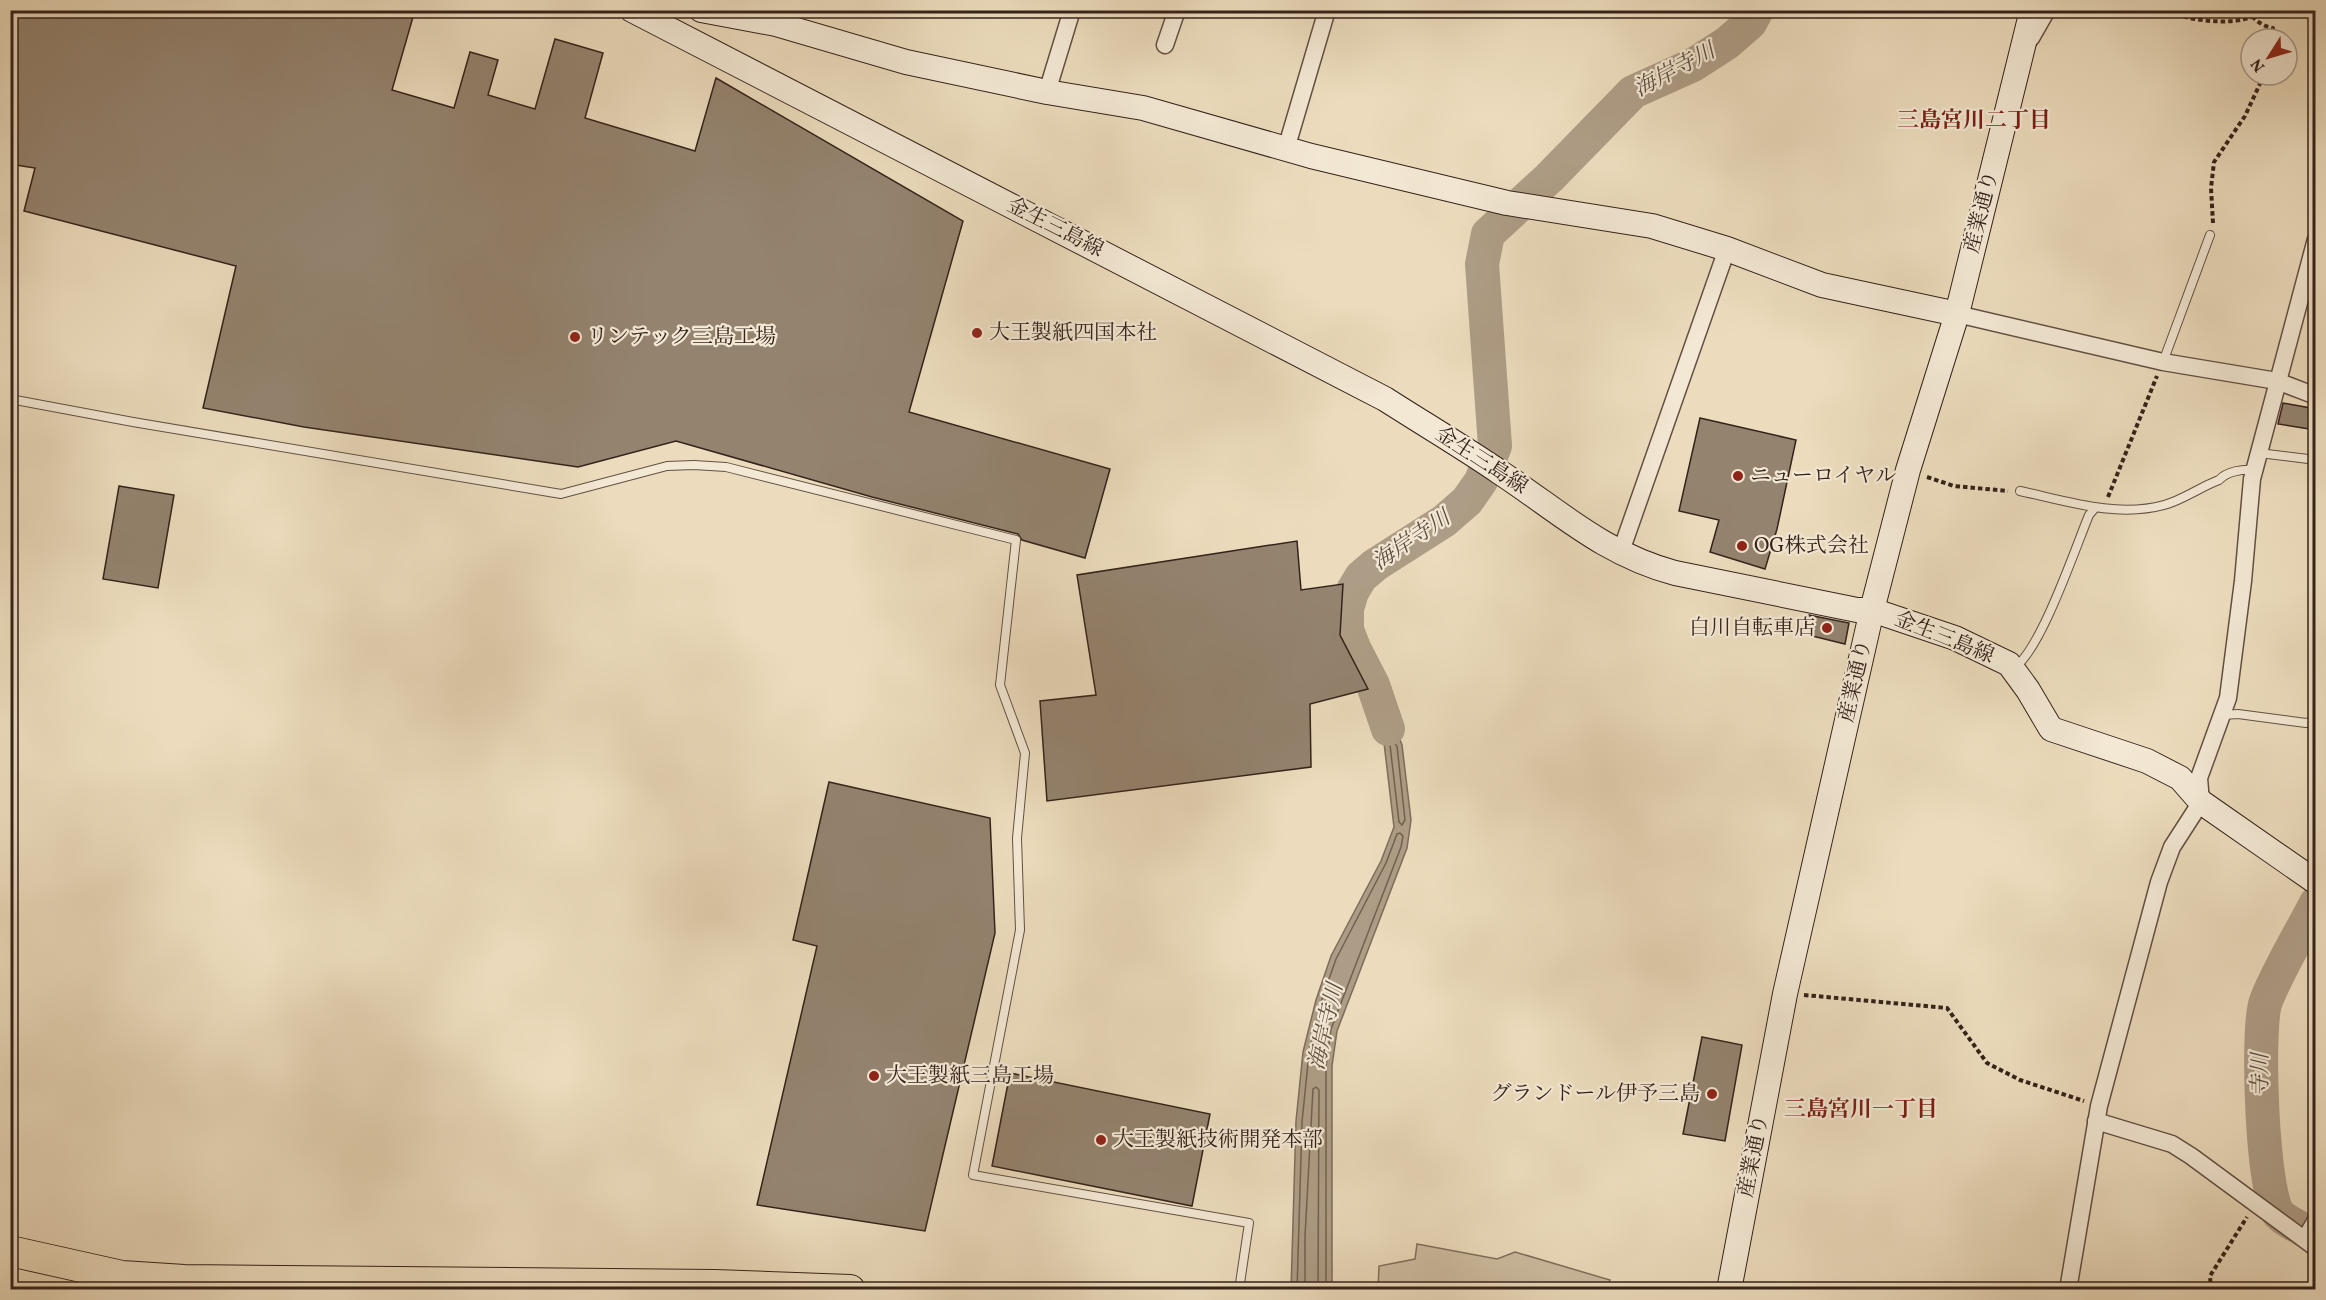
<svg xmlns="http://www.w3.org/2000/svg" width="2326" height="1300" viewBox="0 0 2326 1300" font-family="Vollkorn,'Noto Serif JP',serif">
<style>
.green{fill:#cdbca1;stroke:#816f5e;stroke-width:1.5}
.water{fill:#ae9d86;stroke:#7e6c5b;stroke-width:1.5}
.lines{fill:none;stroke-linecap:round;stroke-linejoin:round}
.shore{stroke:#726050;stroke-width:1.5}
.river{stroke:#ae9d86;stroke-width:34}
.building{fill:#94836f;stroke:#35221b;stroke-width:1.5}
.lane-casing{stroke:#635044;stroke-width:10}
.street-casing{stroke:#635044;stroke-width:19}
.secondary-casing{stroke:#35221b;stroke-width:26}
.highway-casing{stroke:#35221b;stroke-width:32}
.path{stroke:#35221b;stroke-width:4;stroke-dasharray:4.5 3;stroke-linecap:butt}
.lane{stroke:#f3e8d4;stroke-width:8}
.street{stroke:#f3e8d4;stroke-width:16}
.secondary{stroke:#f3e8d4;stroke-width:24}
.highway{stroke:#ecdcbd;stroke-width:30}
.poi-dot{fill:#8f2418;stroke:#f3e8d4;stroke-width:2}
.labels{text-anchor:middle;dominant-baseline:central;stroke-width:4.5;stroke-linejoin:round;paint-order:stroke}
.street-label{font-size:21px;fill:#35221b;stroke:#f3e8d4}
.poi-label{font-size:21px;fill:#35221b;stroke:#f3e8d4;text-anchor:start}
.water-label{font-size:22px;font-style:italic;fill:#5f4d40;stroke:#f3e8d4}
.neighbourhood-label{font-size:22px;font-weight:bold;fill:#7a1f14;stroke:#f3e8d4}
</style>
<rect width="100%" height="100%" fill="#ecdcbd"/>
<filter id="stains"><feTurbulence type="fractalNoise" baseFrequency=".00333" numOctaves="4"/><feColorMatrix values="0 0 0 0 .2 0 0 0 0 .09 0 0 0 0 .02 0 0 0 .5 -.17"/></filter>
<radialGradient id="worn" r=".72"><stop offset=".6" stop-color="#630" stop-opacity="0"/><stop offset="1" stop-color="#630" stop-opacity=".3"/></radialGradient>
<path class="green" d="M1417 1244 1497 1259 1515 1252 1610 1280 1608 1289H1378L1379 1266 1415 1259Z"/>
<path class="water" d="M1373 685H1378L1402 745 1411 820 1407 848 1337 1031 1332 1066V1289L1291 1290 1296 1121 1303 1052 1316 1000 1331 956 1381 861 1394 827 1384 743 1362 694Z"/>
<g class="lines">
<g class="shore">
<path d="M1372 694 1376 695 1392 732 1390 735 1386 734 1370 698Z"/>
<path d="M1393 742 1397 746 1405 820 1402 825 1399 822 1390 745Z"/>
<path d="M1297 1290 1302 1122 1309 1053 1321 1002 1336 959 1386 863 1397 834 1400 833 1403 836 1401 847 1331 1029 1326 1066V1290"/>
<path d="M1305 1290V1236L1313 1089 1316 1087 1319 1090 1318 1290"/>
</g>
<g class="river">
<path d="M1388 729 1373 685 1354 648 1347 630V609L1352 592 1361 577 1375 565 1444 521 1467 501 1481 481 1495 446 1482 264 1488 234 1549 178 1633 92 1693 65 1727 43 1750 23 1757 10"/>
<path d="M2314 1235C2304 1229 2287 1223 2279 1214 2262 1196 2256 1026 2266 1001 2278 970 2300 934 2316 903"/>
</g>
</g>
<g class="building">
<path d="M10 10H415L392 90 454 108 470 52 498 60 488 95 535 109 555 39 603 53 585 118 695 151 716 78 963 221 909 412 1110 469 1085 558 1022 540 1018 534 872 497 676 441 578 467 304 427 203 408 236 266 24 211 35 168 10 164Z"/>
<path d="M2283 403 2316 409V430L2278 424Z"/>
<path d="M1700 418 1796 440 1777 529 1765 569 1710 552 1719 520 1679 511Z"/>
<path d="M119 486 174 495 158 588 103 579Z"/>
<path d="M1297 541 1301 590 1343 584 1340 635 1368 689 1310 704 1311 767 1047 801 1040 701 1096 695 1077 575Z"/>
<path d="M1809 615 1849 623 1845 644 1804 634Z"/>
<path d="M829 782 990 818 995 933 925 1231 757 1205 817 946 793 940Z"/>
<path d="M1702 1037 1742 1045 1725 1141 1683 1134Z"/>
<path d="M1010 1073 1210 1114 1192 1206 992 1166Z"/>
</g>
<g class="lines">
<g class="lane-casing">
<g id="lane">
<path d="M2163 362 2210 235"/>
<path d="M10 399 133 422 561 494 667 466 694 465 726 467 1016 540 1000 685 1025 753 1017 838 1020 930 973 1175 1249 1223 1239 1290"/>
<path d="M2259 453 2316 460"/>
<path d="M2020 491C2066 501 2117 518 2164 505 2183 500 2200 487 2219 480 2227 471 2243 469 2254 470"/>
<path d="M2015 667C2041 649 2075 549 2089 515L2095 508"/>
<path d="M2223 715 2238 714 2306 723 2316 721"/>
</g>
</g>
<g class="street-casing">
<g id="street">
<path d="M2031 38 2047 10"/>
<path d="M1165 45 1177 10"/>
<path d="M1047 92 1072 10"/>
<path d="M1286 149 1327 10"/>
<path d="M1957 314 2163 362 2277 381 2316 396"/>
<path d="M1620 554 1727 249"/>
<path d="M2096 1121 2172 1144 2191 1156 2316 1248"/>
<path d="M2305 1239 2316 1220"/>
<path d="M2068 1290 2099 1106 2159 882 2172 847 2201 802 2199 778 2228 698 2243 581 2252 479 2316 239"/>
</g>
</g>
<g class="secondary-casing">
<g id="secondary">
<path d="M632 10 1385 399C1424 424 1463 447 1501 473 1560 512 1604 554 1675 573L1857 610H1872L1955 638 2009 664 2028 690 2051 729 2147 761 2180 778 2201 802 2316 882"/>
<path d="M701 10 776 24 906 62 1047 92 1143 108 1311 156 1507 203 1652 226 1727 249 1822 285 1957 314"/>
<path d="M1729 1290 1785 994 1872 610 1908 470 1957 314 2032 10"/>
</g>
</g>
<g class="highway-casing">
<path id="highway" d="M10 1251 122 1276 184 1280 715 1285 850 1290"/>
</g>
<g class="path">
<path d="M2162 10C2187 20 2227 26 2252 17"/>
<path d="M2248 10C2254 20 2262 26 2273 28L2272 39"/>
<path d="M2213 223 2211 188 2214 162 2245 116 2264 75"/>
<path d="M1927 477 1954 486 2008 491"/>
<path d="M2108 497 2157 376"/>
<path d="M1804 995 1947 1008 1987 1063 2020 1080 2084 1101"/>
<path d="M2211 1290 2210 1276 2247 1217"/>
</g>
<use href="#lane" class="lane"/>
<use href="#street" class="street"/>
<use href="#secondary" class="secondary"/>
<use href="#highway" class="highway"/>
</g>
<g class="poi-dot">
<circle cx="977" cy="333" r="6"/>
<circle cx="575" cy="337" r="6"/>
<circle cx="1738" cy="476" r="6"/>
<circle cx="1742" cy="546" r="6"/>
<circle cx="1827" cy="628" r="6"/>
<circle cx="874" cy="1076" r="6"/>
<circle cx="1712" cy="1094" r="6"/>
<circle cx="1101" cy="1140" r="6"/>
</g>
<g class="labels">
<g class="street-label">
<text transform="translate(1982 212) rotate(-76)">産業通り</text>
<text transform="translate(1055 228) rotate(27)">金生三島線</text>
<text transform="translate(1481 461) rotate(33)">金生三島線</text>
<text transform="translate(1944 638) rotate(22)">金生三島線</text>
<text transform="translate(1856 681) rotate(-77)">産業通り</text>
<text transform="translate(1754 1156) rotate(-79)">産業通り</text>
</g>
<g class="poi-label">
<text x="989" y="333">大王製紙四国本社</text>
<text x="587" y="337">リンテック三島工場</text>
<text x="1750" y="476">ニューロイヤル</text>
<text x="1754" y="546">OG株式会社</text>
<text x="1815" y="628" text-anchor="end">白川自転車店</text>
<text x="886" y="1076">大王製紙三島工場</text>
<text x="1700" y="1094" text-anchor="end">グランドール伊予三島</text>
<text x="1113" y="1140">大王製紙技術開発本部</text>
</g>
<g class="water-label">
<text transform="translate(1675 71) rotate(-28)">海岸寺川</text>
<text transform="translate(1412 541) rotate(-34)">海岸寺川</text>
<text transform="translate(1327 1027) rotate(-77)">海岸寺川</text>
<text transform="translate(2261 1075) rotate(-90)">寺川</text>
</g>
<g class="neighbourhood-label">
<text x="1974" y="121">三島宮川二丁目</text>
<text x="1861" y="1110">三島宮川一丁目</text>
</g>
</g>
<rect width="2326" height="1300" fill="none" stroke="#ecdcbd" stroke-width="36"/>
<rect x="12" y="12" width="2302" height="1276" fill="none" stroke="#35221b" stroke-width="3"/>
<rect x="18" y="18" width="2290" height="1264" fill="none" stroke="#35221b" stroke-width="1.5"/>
<g transform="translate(2269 57) rotate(233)"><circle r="28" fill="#f3e8d4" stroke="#a7998a" stroke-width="1.5"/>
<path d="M0-4.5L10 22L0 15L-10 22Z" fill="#8f2418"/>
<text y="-9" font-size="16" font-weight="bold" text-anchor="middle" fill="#35221b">N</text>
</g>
<rect width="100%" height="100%" filter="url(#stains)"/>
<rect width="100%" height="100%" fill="url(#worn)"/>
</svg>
